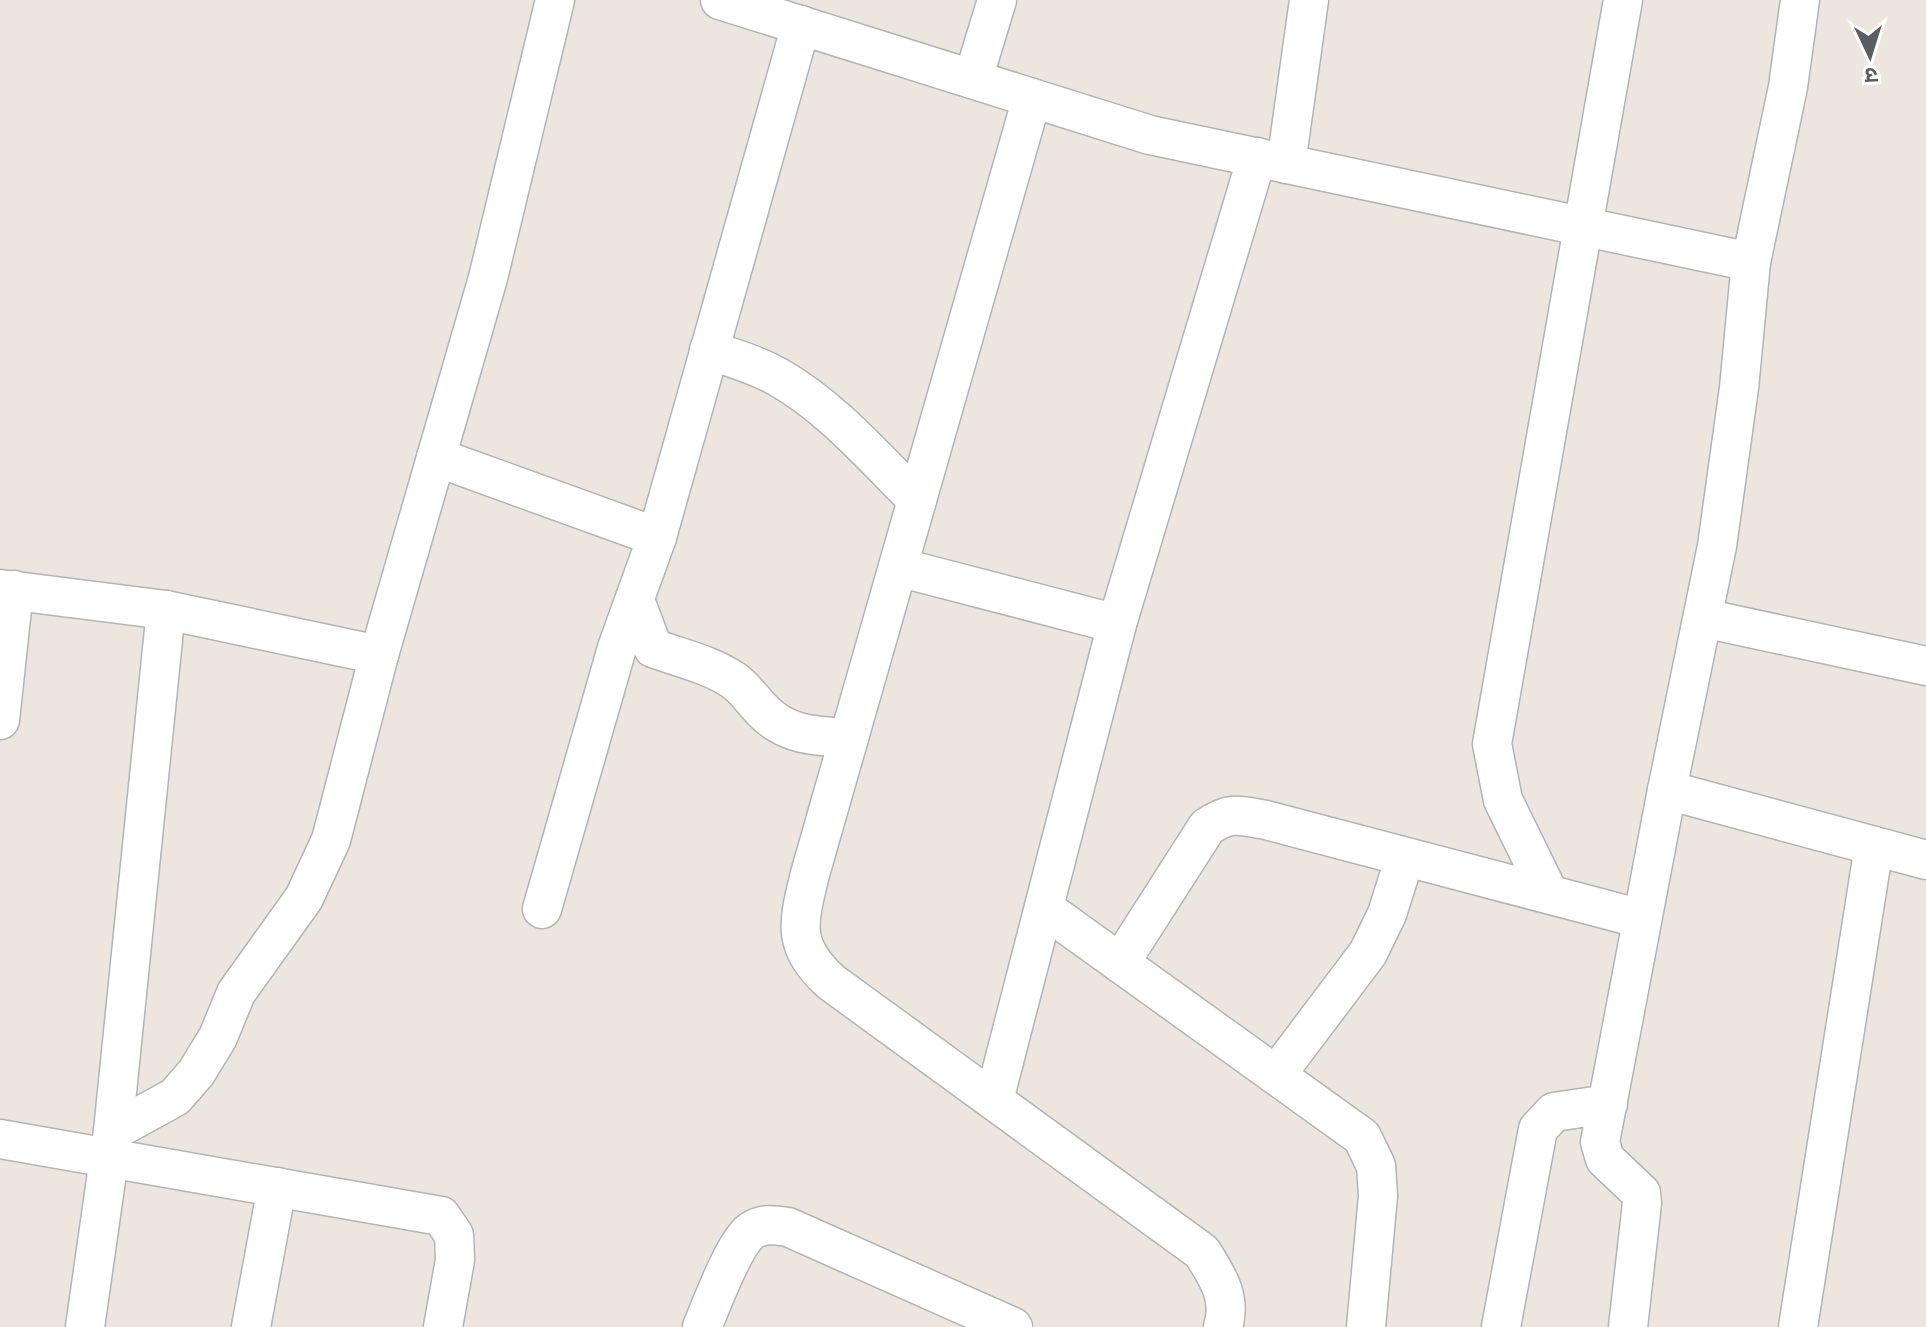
<svg xmlns="http://www.w3.org/2000/svg" width="1926" height="1327" viewBox="0 0 1926 1327" font-family="Signika,'Noto Sans Devanagari',sans-serif">
<style>
.lines{fill:none;stroke-linecap:round;stroke-linejoin:round}
.minor-casing{stroke:#b0b5b8;stroke-width:41}
.minor{stroke:#fff;stroke-width:38}
</style>
<rect width="100%" height="100%" fill="#ede6df"/>
<g class="lines">
<g class="minor-casing">
<g id="minor">
<path d="M720 0 1150 135 1751 262"/>
<path d="M973 79 997 0"/>
<path d="M1032 98 810 874C798 923 791 946 831 982L1202 1252C1217 1276 1232 1297 1223 1327"/>
<path d="M1286 164 1309 0"/>
<path d="M709 350C733 358 757 365 778 377 831 407 874 457 917 500"/>
<path d="M436 457 657 537"/>
<path d="M898 567 1117 624"/>
<path d="M0 589 166 610 379 655"/>
<path d="M635 600 653 648C680 658 709 664 733 680 745 688 753 701 763 711 787 736 816 736 849 738"/>
<path d="M1703 618 1926 666"/>
<path d="M0 720 14 590"/>
<path d="M1667 790 1926 860"/>
<path d="M1549 894 1503 800 1492 744 1623 0"/>
<path d="M542 909 617 648 657 537 801 25"/>
<path d="M1045 909 1362 1137 1376 1166 1378 1196 1366 1327"/>
<path d="M1120 963 1207 827C1230 811 1239 815 1266 820L1642 919"/>
<path d="M1276 1075 1368 953 1387 914 1405 857"/>
<path d="M994 1100 1117 624 1257 157"/>
<path d="M113 1131 175 1097 196 1073 218 1037 236 993 304 898 331 840 379 655 488 278 555 0"/>
<path d="M0 1139 441 1216 454 1235 455 1260 443 1327"/>
<path d="M85 1327 113 1131 166 610"/>
<path d="M251 1327 277 1187"/>
<path d="M702 1327C712 1304 733 1245 751 1231 763 1223 774 1225 788 1227L1013 1327"/>
<path d="M1501 1327 1538 1129 1554 1112 1608 1104"/>
<path d="M1628 1327 1642 1203 1641 1193 1605 1159 1600 1142 1667 790 1717 546 1739 388 1751 262 1788 87 1800 0"/>
<path d="M1798 1327 1874 846"/>
</g>
</g>
<use href="#minor" class="minor"/>
</g>
<g transform="translate(1870 56) rotate(176)" stroke="#ffffff" stroke-width="6" paint-order="stroke">
<path d="M0-6L14 30L0 20L-14 30Z" fill="#585e61"/>
<text y="-12" font-size="22" font-weight="bold" text-anchor="middle" fill="#585e61">उ</text>
</g>
</svg>
